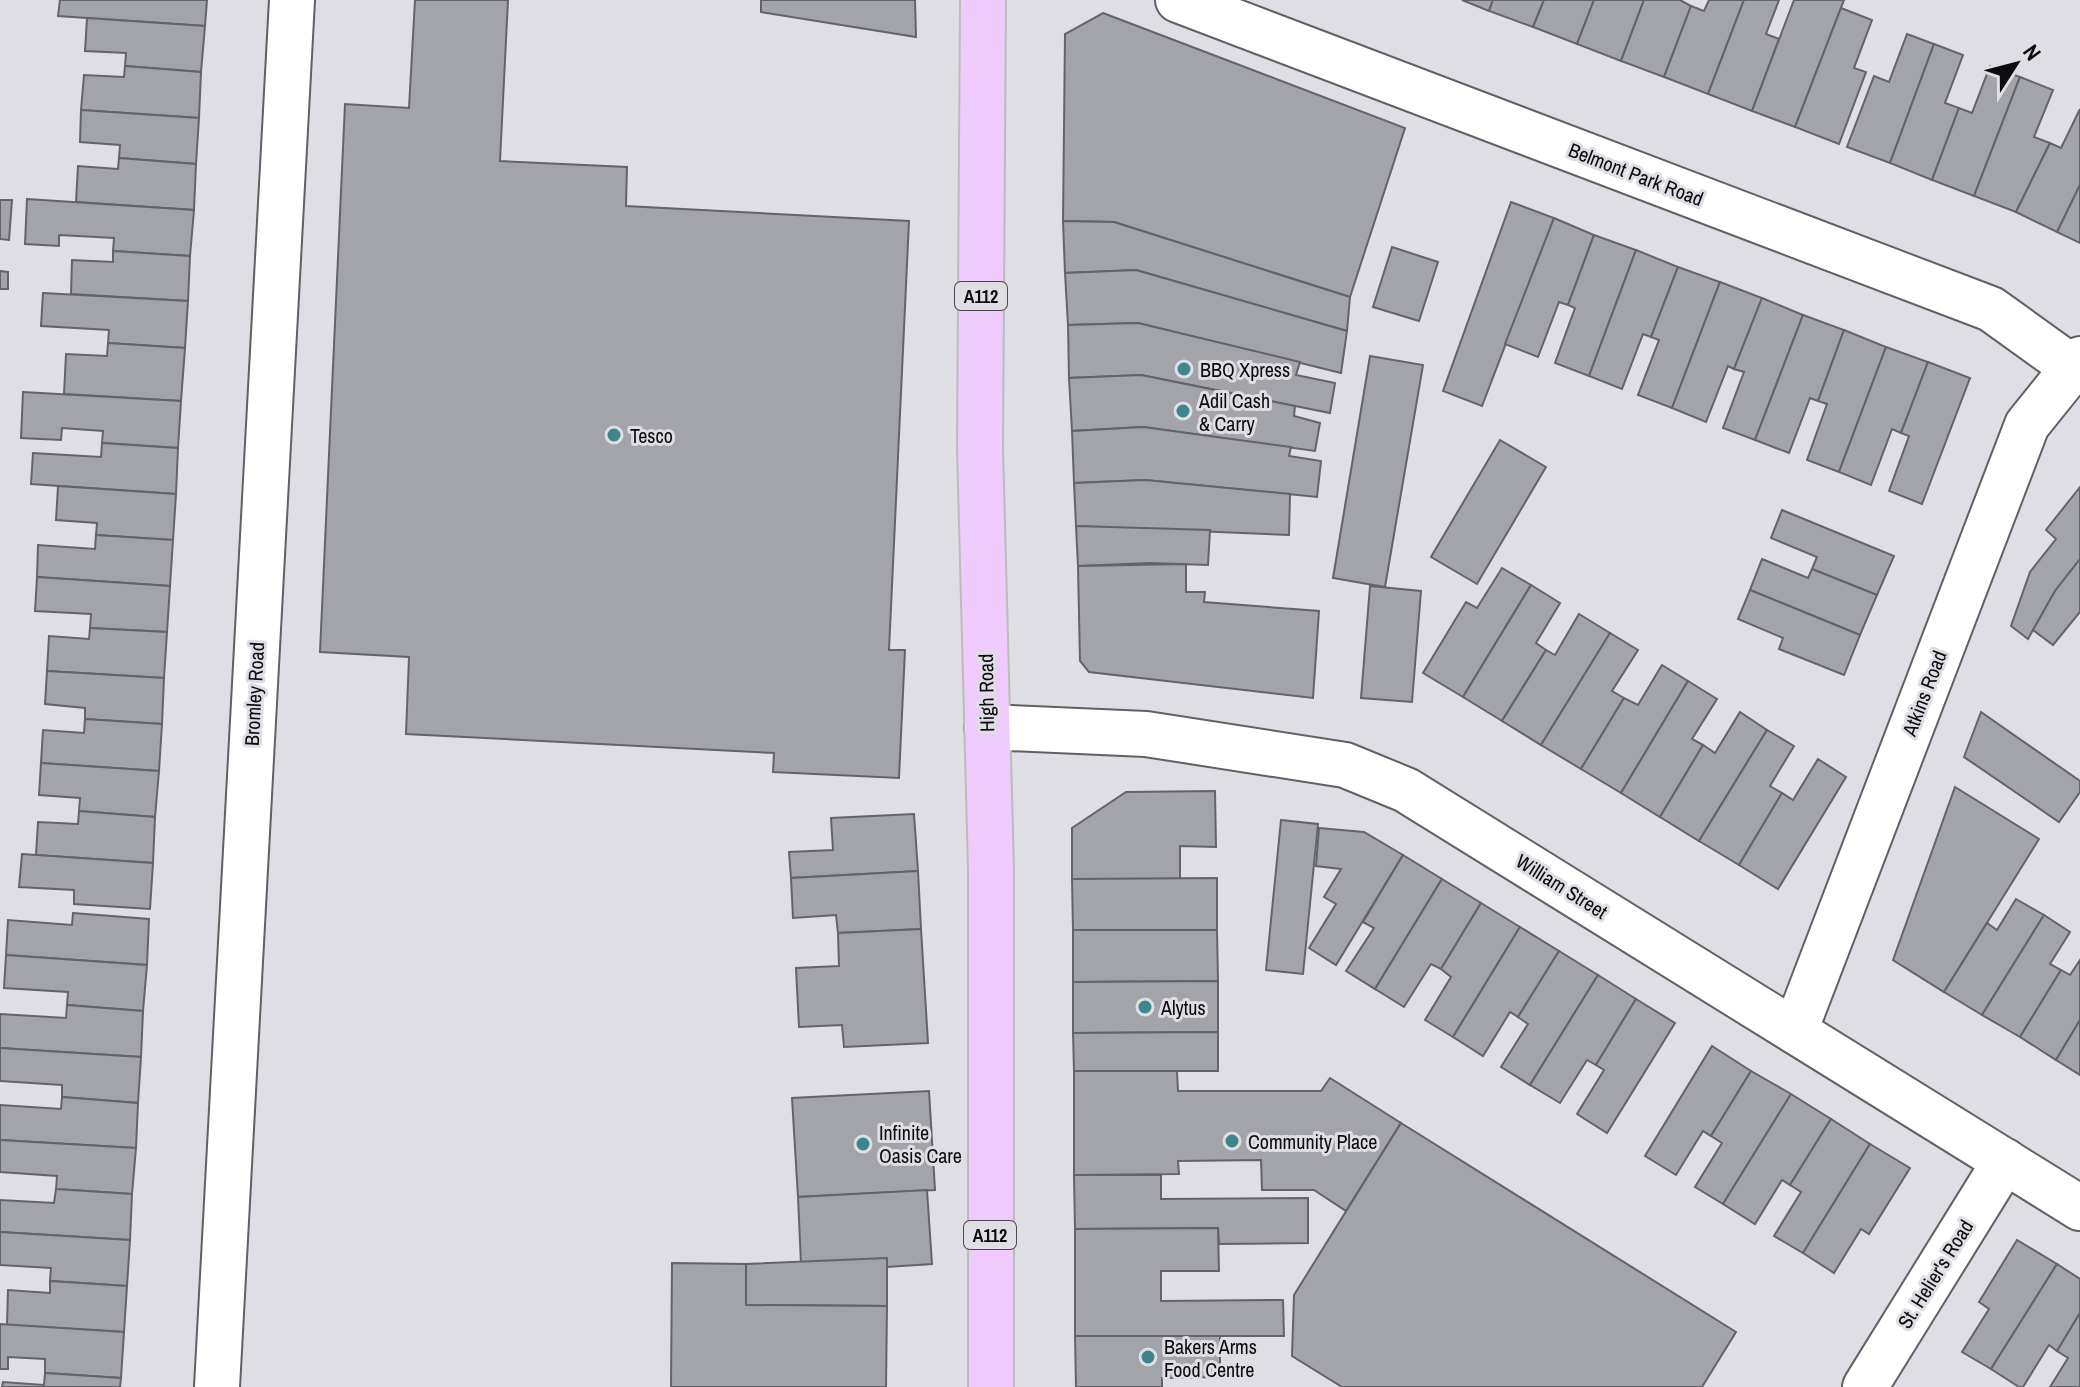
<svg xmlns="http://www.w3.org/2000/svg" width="2080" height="1387" viewBox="0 0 2080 1387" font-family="'Archivo Narrow',sans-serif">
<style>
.building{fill:#a2a4a9;stroke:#636469;stroke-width:2}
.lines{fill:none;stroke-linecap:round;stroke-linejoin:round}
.minor-casing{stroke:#616065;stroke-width:48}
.primary-casing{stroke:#bbb;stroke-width:48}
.minor{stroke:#fff;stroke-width:44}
.primary{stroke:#eecafd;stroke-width:44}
.poi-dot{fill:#3e868c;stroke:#dfdee4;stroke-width:3}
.labels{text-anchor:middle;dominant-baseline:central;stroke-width:6;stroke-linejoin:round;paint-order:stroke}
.shield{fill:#dfdee4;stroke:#4b4a4e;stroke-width:2}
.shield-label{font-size:18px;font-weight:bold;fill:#0c0b0d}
.street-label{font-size:20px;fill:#0c0b0d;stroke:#dfdee4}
.poi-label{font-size:20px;fill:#0c0b0d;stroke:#dfdee4;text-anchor:start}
</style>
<rect width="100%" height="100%" fill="#dfdee4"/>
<g class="building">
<path d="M60 0H207L205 26 58 16Z"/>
<path d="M415 0H508L500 161 627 167 626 206 909 221 889 650H905L899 778 773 772 774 753 406 734 409 657 320 652 345 104 409 108Z"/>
<path d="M761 0H915L916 37 761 12Z"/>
<path d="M1462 0H1493L1489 11Z"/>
<path d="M1493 0H1544L1533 27 1489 11Z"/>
<path d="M1544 0H1594L1577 44 1533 27Z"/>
<path d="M1594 0H1644L1621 61 1577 44Z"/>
<path d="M1644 0H1680L1691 6 1664 77 1621 61Z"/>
<path d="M1709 0H1744L1708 94 1664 77 1691 6 1704 11Z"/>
<path d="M1744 0H1779L1766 34 1779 39 1752 111 1708 94Z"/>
<path d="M1794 0H1844L1795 127 1752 111Z"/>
<path d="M1841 8 1872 20 1854 68 1866 72 1839 144 1795 127Z"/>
<path d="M1103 13 1405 128 1350 297 1114 222 1063 221 1065 34Z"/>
<path d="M87 18 205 26 201 72 125 66 126 53 85 51Z"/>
<path d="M1907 34 1934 44 1890 163 1847 147 1874 76 1889 82Z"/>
<path d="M1934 44 1963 55 1945 103 1959 108 1932 180 1890 163Z"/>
<path d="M125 66 201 72 199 118 81 110 84 75 124 77Z"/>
<path d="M1990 66 2020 77 1974 196 1932 180 1959 108 1972 113Z"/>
<path d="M2020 77 2053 90 2034 137 2050 143 2016 212 1974 196Z"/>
<path d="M2080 109V185L2057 232 2016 212 2050 143 2061 148Z"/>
<path d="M81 110 199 118 196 164 119 158 120 145 80 142Z"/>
<path d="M119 158 196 164 194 210 76 202 78 166 118 169Z"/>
<path d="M2080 185V243L2057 232Z"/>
<path d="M27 199 194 210 190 256 113 251 114 238 59 235V246L25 244Z"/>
<path d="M0 200H12L9 240 0 239Z"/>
<path d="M1511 202 1554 218 1482 406 1443 391Z"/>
<path d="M1554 218 1594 235 1568 305 1559 302 1538 357 1505 344Z"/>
<path d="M1063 221 1114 222 1350 297 1347 331 1136 270 1065 273Z"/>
<path d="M1594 235 1636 250 1589 376 1555 363 1575 308 1568 305Z"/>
<path d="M1392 247 1438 262 1419 321 1373 307Z"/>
<path d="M1636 250 1678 267 1651 337 1643 334 1622 389 1589 376Z"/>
<path d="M113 251 190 256 188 301 71 294 72 260 113 262Z"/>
<path d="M1678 267 1720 282 1672 408 1638 395 1659 340 1651 337Z"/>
<path d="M1136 270 1347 331 1341 373 1138 323 1068 325 1065 273Z"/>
<path d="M0 271 8 272V289H0Z"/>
<path d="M1720 282 1762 298 1734 369 1728 366 1706 422 1672 408Z"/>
<path d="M43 293 188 301 185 348 108 343 109 330 41 326Z"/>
<path d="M1762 298 1803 315 1755 440 1723 428 1744 372 1734 369Z"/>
<path d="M1803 315 1844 330 1818 401 1810 398 1789 453 1755 440Z"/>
<path d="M1138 323 1300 362 1296 375 1335 383 1330 413 1141 375 1069 378 1068 325Z"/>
<path d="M1844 330 1886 347 1839 472 1807 460 1827 404 1818 401Z"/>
<path d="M108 343 185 348 181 401 64 394 66 354 107 356Z"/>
<path d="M1886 347 1928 362 1901 433 1892 429 1871 485 1839 472Z"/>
<path d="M1370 356 1423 365 1385 587 1333 578Z"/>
<path d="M1928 362 1970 378 1922 504 1889 491 1909 436 1901 433Z"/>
<path d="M1141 375 1295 406 1294 416 1320 423 1315 451 1143 427 1072 431 1069 378Z"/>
<path d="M23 392 181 401 178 448 102 443 103 431 62 428 61 440 21 438Z"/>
<path d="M1143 427 1291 447 1289 456 1321 461 1317 497 1145 480 1074 483 1072 431Z"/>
<path d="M1500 440 1546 467 1477 584 1431 557Z"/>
<path d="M102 443 178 448 176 494 31 484 33 453 101 457Z"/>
<path d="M1145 480 1290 494 1289 535 1076 526 1074 483Z"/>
<path d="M58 486 176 494 173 540 96 535 97 523 56 520Z"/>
<path d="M2080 487V559L2055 591 2028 639 2011 626 2030 572 2056 539 2046 530Z"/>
<path d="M1782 510 1894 556 1877 595 1812 569 1817 557 1771 538Z"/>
<path d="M1076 526 1210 530 1208 565 1149 563 1078 566Z"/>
<path d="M96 535 173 540 170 586 37 577 38 545 95 549Z"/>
<path d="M1762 559 1808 578 1812 569 1877 595 1860 635 1750 590Z"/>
<path d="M2080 559V612L2053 645 2033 630 2055 591Z"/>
<path d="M1186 564V592H1205L1204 602 1319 611 1313 698 1089 672 1080 661 1078 566Z"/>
<path d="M1502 568 1531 585 1463 697 1423 673 1466 602 1477 608Z"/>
<path d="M37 577 170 586 167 632 90 628 91 614 35 611Z"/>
<path d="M1531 585 1560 603 1536 643 1546 650 1502 721 1463 697Z"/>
<path d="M1370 586 1421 591 1412 702 1361 698Z"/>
<path d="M1750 590 1860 635 1844 675 1779 649 1783 638 1738 619Z"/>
<path d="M1579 614 1610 633 1541 745 1502 721 1546 650 1555 655Z"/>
<path d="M90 628 167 632 164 678 47 671 49 636 89 639Z"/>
<path d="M1610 633 1638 650 1612 691 1624 698 1581 769 1541 745Z"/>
<path d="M1662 665 1688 681 1621 793 1581 769 1624 698 1638 705Z"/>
<path d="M47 671 164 678 162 724 85 719V708L45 704Z"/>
<path d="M1688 681 1717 699 1692 739 1703 745 1660 817 1621 793Z"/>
<path d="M1740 712 1767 730 1699 841 1660 817 1703 745 1715 753Z"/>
<path d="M1981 712 2080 781V792L2059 822 1964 757Z"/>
<path d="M85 719 162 724 159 771 41 763 43 730 84 733Z"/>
<path d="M1767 730 1794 746 1770 786 1782 793 1739 865 1699 841Z"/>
<path d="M1818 759 1846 777 1778 889 1739 865 1782 793 1793 800Z"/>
<path d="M41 763 159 771 155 817 79 811 80 798 39 795Z"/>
<path d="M1955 787 2039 839 1944 992 1893 960Z"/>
<path d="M1215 791 1216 847 1180 846V879H1072V828L1126 792Z"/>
<path d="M79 811 155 817 153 863 36 855 38 822 78 824Z"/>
<path d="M914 814 918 871 791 878 789 852 833 850 831 818Z"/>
<path d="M1281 820 1318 824 1303 974 1266 970Z"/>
<path d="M1319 828 1364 832 1403 855 1336 965 1309 948 1336 904 1324 897 1341 869 1316 866Z"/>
<path d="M22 854 153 863 150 909 74 904V890L19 887Z"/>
<path d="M1403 855 1442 879 1375 989 1346 971 1374 928 1363 922Z"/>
<path d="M918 871 921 929 838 933 836 915 793 918 791 878Z"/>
<path d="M1217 878V930H1073L1072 879Z"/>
<path d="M1442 879 1481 903 1441 969 1431 964 1404 1007 1375 989Z"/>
<path d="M2016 899 2044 915 1982 1015 1944 992 1987 923 1997 930Z"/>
<path d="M1481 903 1520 927 1453 1037 1425 1020 1451 977 1441 969Z"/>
<path d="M73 913 149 919 147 965 6 955 8 920 72 925Z"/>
<path d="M2044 915 2070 932 2050 964 2061 970 2020 1037 1982 1015Z"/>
<path d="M1520 927 1559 951 1518 1017 1510 1012 1483 1056 1453 1037Z"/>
<path d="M921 929 928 1043 844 1047 842 1025 799 1027 796 968 839 966 838 933Z"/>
<path d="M1073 930H1217L1218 981 1073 982Z"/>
<path d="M1559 951 1598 975 1530 1085 1501 1067 1528 1024 1518 1017Z"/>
<path d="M6 955 147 965 143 1011 67 1005 68 992 4 988Z"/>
<path d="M2080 960V1020L2056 1060 2020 1037 2061 970 2070 975Z"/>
<path d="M1598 975 1636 999 1596 1065 1587 1060 1560 1103 1530 1085Z"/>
<path d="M1218 981V1032L1073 1033V982Z"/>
<path d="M1636 999 1675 1023 1607 1133 1577 1114 1604 1070 1596 1065Z"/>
<path d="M67 1005 143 1011 141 1057 0 1048V1014L66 1018Z"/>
<path d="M2080 1020V1075L2056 1060Z"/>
<path d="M1218 1032V1071H1074L1073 1033Z"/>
<path d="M1712 1046 1751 1071 1711 1136 1703 1131 1676 1175 1645 1156Z"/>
<path d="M0 1048 141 1057 138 1103 62 1097V1085L0 1081Z"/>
<path d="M1074 1071H1177L1178 1091H1321L1330 1078 1401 1123 1346 1211 1314 1190H1262L1261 1160 1178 1161 1179 1174 1074 1175Z"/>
<path d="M1751 1071 1791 1094 1723 1204 1695 1187 1722 1143 1711 1136Z"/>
<path d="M929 1091 935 1190 798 1197 792 1098Z"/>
<path d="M1791 1094 1831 1119 1790 1185 1782 1180 1755 1224 1723 1204Z"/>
<path d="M62 1097 138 1103 136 1148 0 1140V1105L61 1109Z"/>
<path d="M1831 1119 1870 1144 1803 1253 1774 1236 1801 1192 1790 1185Z"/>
<path d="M1401 1123 1736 1332 1702 1387H1342L1292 1356 1294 1295Z"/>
<path d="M0 1140 136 1148 132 1194 56 1189 57 1176 0 1172Z"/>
<path d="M1870 1144 1910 1168 1869 1234 1861 1229 1834 1273 1803 1253Z"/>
<path d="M1074 1175H1161V1199L1308 1198V1243L1219 1244 1218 1228 1075 1229Z"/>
<path d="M56 1189 132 1194 130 1240 0 1232V1200L54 1203Z"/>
<path d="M927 1190 932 1264 887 1267V1258L801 1264 798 1197Z"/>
<path d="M1218 1228 1219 1271H1161V1301L1283 1300 1284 1336H1075V1229Z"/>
<path d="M0 1232 130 1240 127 1286 50 1281 51 1268 0 1265Z"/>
<path d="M2017 1240 2057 1264 1991 1369 1962 1352 1989 1309 1979 1302Z"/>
<path d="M887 1258V1306L746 1305V1264Z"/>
<path d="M672 1263 746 1264V1305L887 1306 886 1387H671Z"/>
<path d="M2057 1264 2080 1279V1313L2057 1351 2049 1345 2023 1387H2019L1991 1369Z"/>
<path d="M50 1281 127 1286 124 1332 7 1325 8 1290 50 1293Z"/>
<path d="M2080 1313V1387H2050L2068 1358 2057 1351Z"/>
<path d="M0 1324 124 1332 121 1378 45 1373V1359L8 1357V1369H0Z"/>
<path d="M1075 1336H1220V1377L1162 1378V1387H1076Z"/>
<path d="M45 1373 121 1378 120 1387H2L3 1382 44 1385Z"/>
</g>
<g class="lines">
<g class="minor-casing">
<g id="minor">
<path d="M1178 0 1991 309 2080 373"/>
<path d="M987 727 1146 734 1345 765 1406 790 2080 1208"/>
<path d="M1795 1031 2027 425 2080 359"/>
<path d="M217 1387 292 0"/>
<path d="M1865 1387 2005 1161"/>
</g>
</g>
<g class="primary-casing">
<path id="primary" d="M983 0 980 447 991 870V1387"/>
</g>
<use href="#minor" class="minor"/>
<use href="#primary" class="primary"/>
</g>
<g class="poi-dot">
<circle cx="1184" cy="369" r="8"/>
<circle cx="1183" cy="411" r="8"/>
<circle cx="614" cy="435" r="8"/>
<circle cx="1145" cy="1007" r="8"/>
<circle cx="1232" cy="1141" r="8"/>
<circle cx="863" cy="1144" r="8"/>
<circle cx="1148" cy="1357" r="8"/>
</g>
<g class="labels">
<g class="shield">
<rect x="955" y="282" width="52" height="28" rx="6"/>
<rect x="964" y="1221" width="52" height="28" rx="6"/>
</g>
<g class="shield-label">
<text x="981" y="296">A112</text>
<text x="990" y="1235">A112</text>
</g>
<g class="street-label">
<text transform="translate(1636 174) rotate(21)">Belmont Park Road</text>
<text transform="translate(986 693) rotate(-91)">High Road</text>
<text transform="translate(1924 693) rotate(-69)">Atkins Road</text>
<text transform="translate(254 694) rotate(-87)">Bromley Road</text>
<text transform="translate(1562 886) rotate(32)">William Street</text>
<text transform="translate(1935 1274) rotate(-58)">St. Helier's Road</text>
</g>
<g class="poi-label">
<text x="1200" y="369">BBQ Xpress</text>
<text x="1199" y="400">Adil Cash<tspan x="1199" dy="23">&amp; Carry</tspan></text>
<text x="630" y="435">Tesco</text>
<text x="1161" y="1007">Alytus</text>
<text x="879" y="1132">Infinite<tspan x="879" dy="23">Oasis Care</tspan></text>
<text x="1248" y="1141">Community Place</text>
<text x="1164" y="1346">Bakers Arms<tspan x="1164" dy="23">Food Centre</tspan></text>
</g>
</g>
<g transform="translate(2016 64) rotate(54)" stroke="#dfdee4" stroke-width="6" paint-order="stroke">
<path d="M0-6L14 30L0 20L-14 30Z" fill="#0c0b0d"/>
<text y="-12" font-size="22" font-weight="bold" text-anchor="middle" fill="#0c0b0d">N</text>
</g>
</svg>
